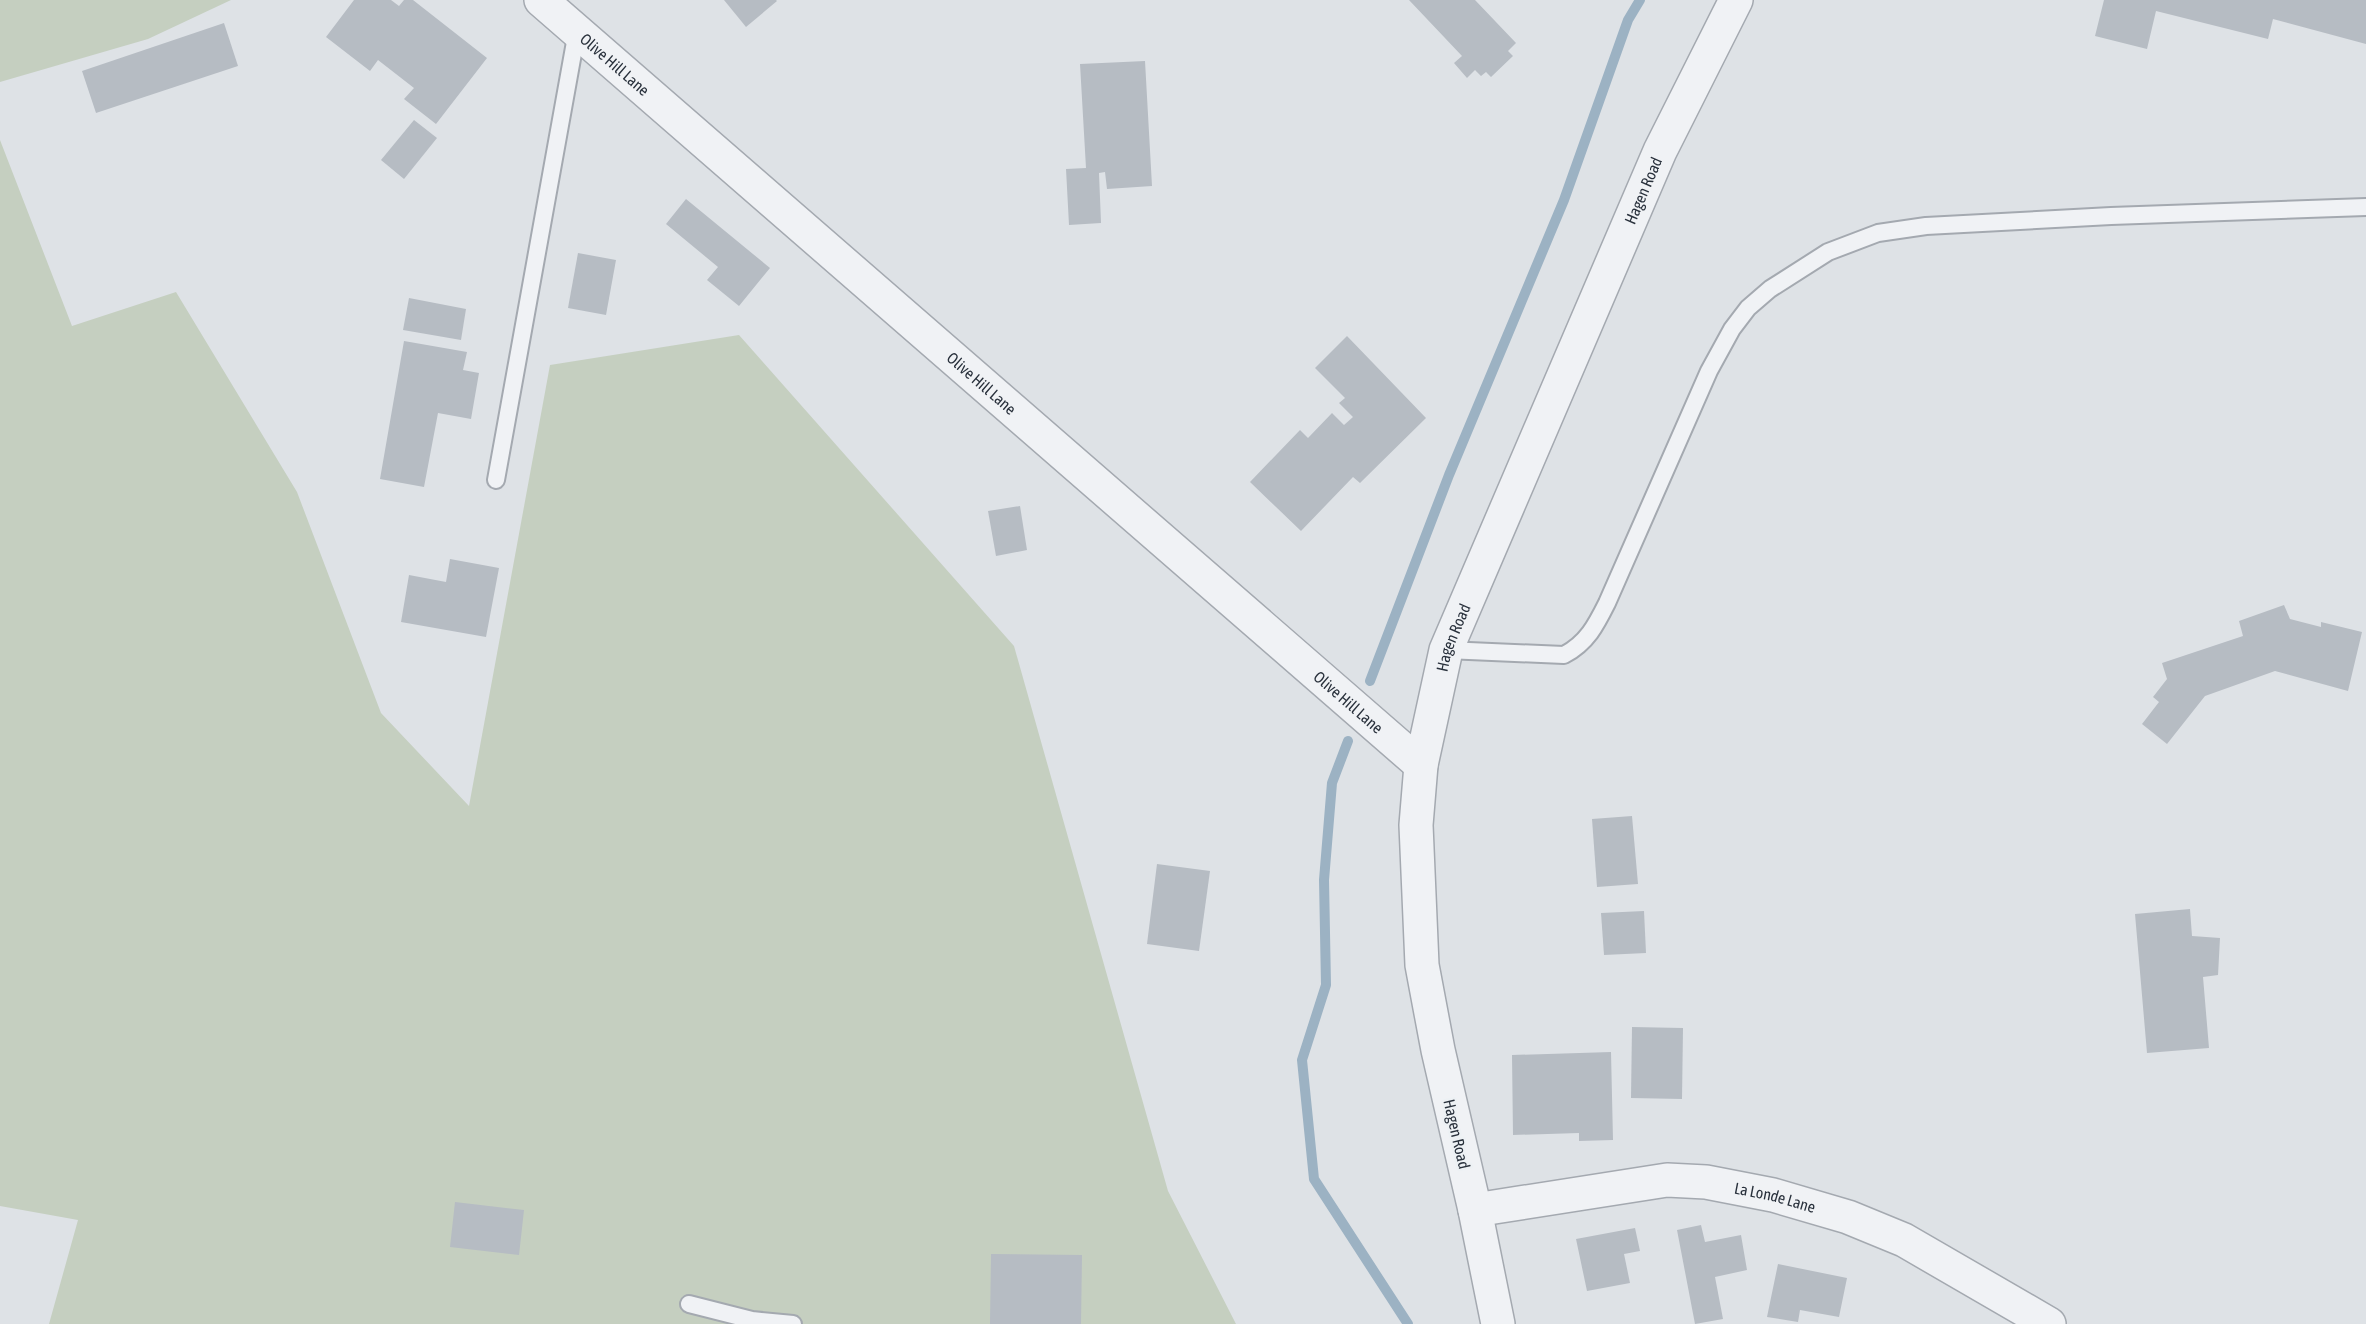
<svg xmlns="http://www.w3.org/2000/svg" width="2366" height="1324" viewBox="0 0 2366 1324" font-family="'Asap Condensed',sans-serif">
<style>
.green{fill:#c5cfc0}
.lines{fill:none;stroke-linecap:round;stroke-linejoin:round}
.stream{stroke:#9cb2c3;stroke-width:10}
.building{fill:#b6bcc3}
.service-casing{stroke:#a4a9b0;stroke-width:20}
.minor-casing{stroke:#a4a9b0;stroke-width:36}
.service{stroke:#f0f2f5;stroke-width:16}
.minor{stroke:#f0f2f5;stroke-width:33}
.labels{text-anchor:middle;dominant-baseline:central;stroke-width:5;stroke-linejoin:round;paint-order:stroke}
.street-label{font-size:16px;fill:#29313c;stroke:#edf1f4}
</style>
<rect width="100%" height="100%" fill="#dee2e6"/>
<g class="green">
<path d="M0 0H231L148 39 0 82Z"/>
<path d="M0 140 72 326 176 292 297 492 381 713 469 806 550 365 739 335 1014 646 1168 1191 1236 1324H49L78 1220 0 1206Z"/>
</g>
<g class="lines">
<g class="stream">
<path d="M1370 681 1449 475 1564 200 1628 20 1640 0"/>
<path d="M1348 741 1332 783 1324 880 1326 985 1302 1060 1314 1179 1408 1324"/>
</g>
</g>
<g class="building">
<path d="M354 0H391L399 6 404 0H413L487 58 436 124 404 99 414 88 378 60 370 71 326 37Z"/>
<path d="M724 0H776L777 1 746 27Z"/>
<path d="M1409 0H1475L1516 43 1508 51 1513 56 1491 77 1486 72 1481 76 1475 70 1467 78 1454 63 1462 56Z"/>
<path d="M2104 0H2366V44L2273 19 2268 39 2156 11 2147 49 2095 36Z"/>
<path d="M224 23 238 66 96 113 82 71Z"/>
<path d="M1145 61 1152 186 1107 189 1105 172 1099 173 1101 223 1069 225 1066 169 1086 168 1080 64Z"/>
<path d="M414 120 437 138 404 179 381 160Z"/>
<path d="M686 199 770 268 739 306 707 280 718 267 666 224Z"/>
<path d="M578 253 616 260 606 315 568 308Z"/>
<path d="M409 298 466 309 461 340 403 330Z"/>
<path d="M1347 336 1426 418 1360 483 1353 477 1301 531 1250 482 1300 430 1308 438 1332 413 1344 425 1353 417 1339 403 1345 398 1315 368Z"/>
<path d="M404 341 467 352 463 370 479 373 471 419 438 413 424 487 380 479Z"/>
<path d="M1020 506 1027 550 996 556 988 511Z"/>
<path d="M450 559 499 568 486 637 401 622 409 575 446 582Z"/>
<path d="M2284 605 2290 619 2321 627V622L2362 632 2348 691 2275 671 2205 696 2167 744 2142 724 2159 702 2153 697 2167 679 2162 663 2243 636 2239 621Z"/>
<path d="M1632 816 1638 884 1597 887 1592 819Z"/>
<path d="M1157 864 1210 871 1199 951 1147 944Z"/>
<path d="M2190 909 2192 936 2220 938 2218 975 2203 977 2209 1048 2147 1053 2135 914Z"/>
<path d="M1644 911 1646 953 1604 955 1601 913Z"/>
<path d="M1632 1027 1683 1028 1682 1099 1631 1098Z"/>
<path d="M1611 1052 1613 1140 1579 1141V1133L1513 1135 1512 1055Z"/>
<path d="M455 1202 524 1210 519 1255 450 1247Z"/>
<path d="M1701 1225 1705 1242 1741 1235 1747 1270 1715 1277 1723 1319 1695 1324 1677 1230Z"/>
<path d="M1635 1228 1640 1251 1624 1254 1630 1283 1587 1291 1576 1239Z"/>
<path d="M991 1254 1082 1255 1081 1324H990Z"/>
<path d="M1778 1264 1847 1278 1839 1317 1800 1310 1798 1322 1767 1317Z"/>
</g>
<g class="lines">
<g class="service-casing">
<g id="service">
<path d="M496 480 577 31"/>
<path d="M1446 650 1564 655C1587 643 1596 625 1607 603L1709 371 1732 329 1748 308 1770 289 1828 252 1878 233 1926 226 2111 216 2366 207"/>
<path d="M689 1304 752 1320 793 1324"/>
</g>
</g>
<g class="minor-casing">
<g id="minor">
<path id="s1" d="M541 0 1421 765"/>
<path id="s2" d="M1475 1210 1667 1180 1706 1182 1773 1195 1848 1217 1904 1240 2049 1324"/>
<path id="s3" d="M1498 1324 1475 1210 1438 1050 1422 965 1416 825 1421 765 1446 650 1660 151 1736 0"/>
</g>
</g>
<use href="#service" class="service"/>
<use href="#minor" class="minor"/>
</g>
<g class="labels">
<g class="street-label">
<text stroke="none"><textPath href="#s1" startOffset="98">Olive Hill Lane</textPath></text>
<text stroke="none"><textPath href="#s3" startOffset="1185">Hagen Road</textPath></text>
<text stroke="none"><textPath href="#s1" startOffset="584">Olive Hill Lane</textPath></text>
<text stroke="none"><textPath href="#s3" startOffset="699">Hagen Road</textPath></text>
<text stroke="none"><textPath href="#s1" startOffset="1070">Olive Hill Lane</textPath></text>
<text transform="translate(1457 1134) rotate(77)">Hagen Road</text>
<text stroke="none"><textPath href="#s2" startOffset="304">La Londe Lane</textPath></text>
</g>
</g>
</svg>
